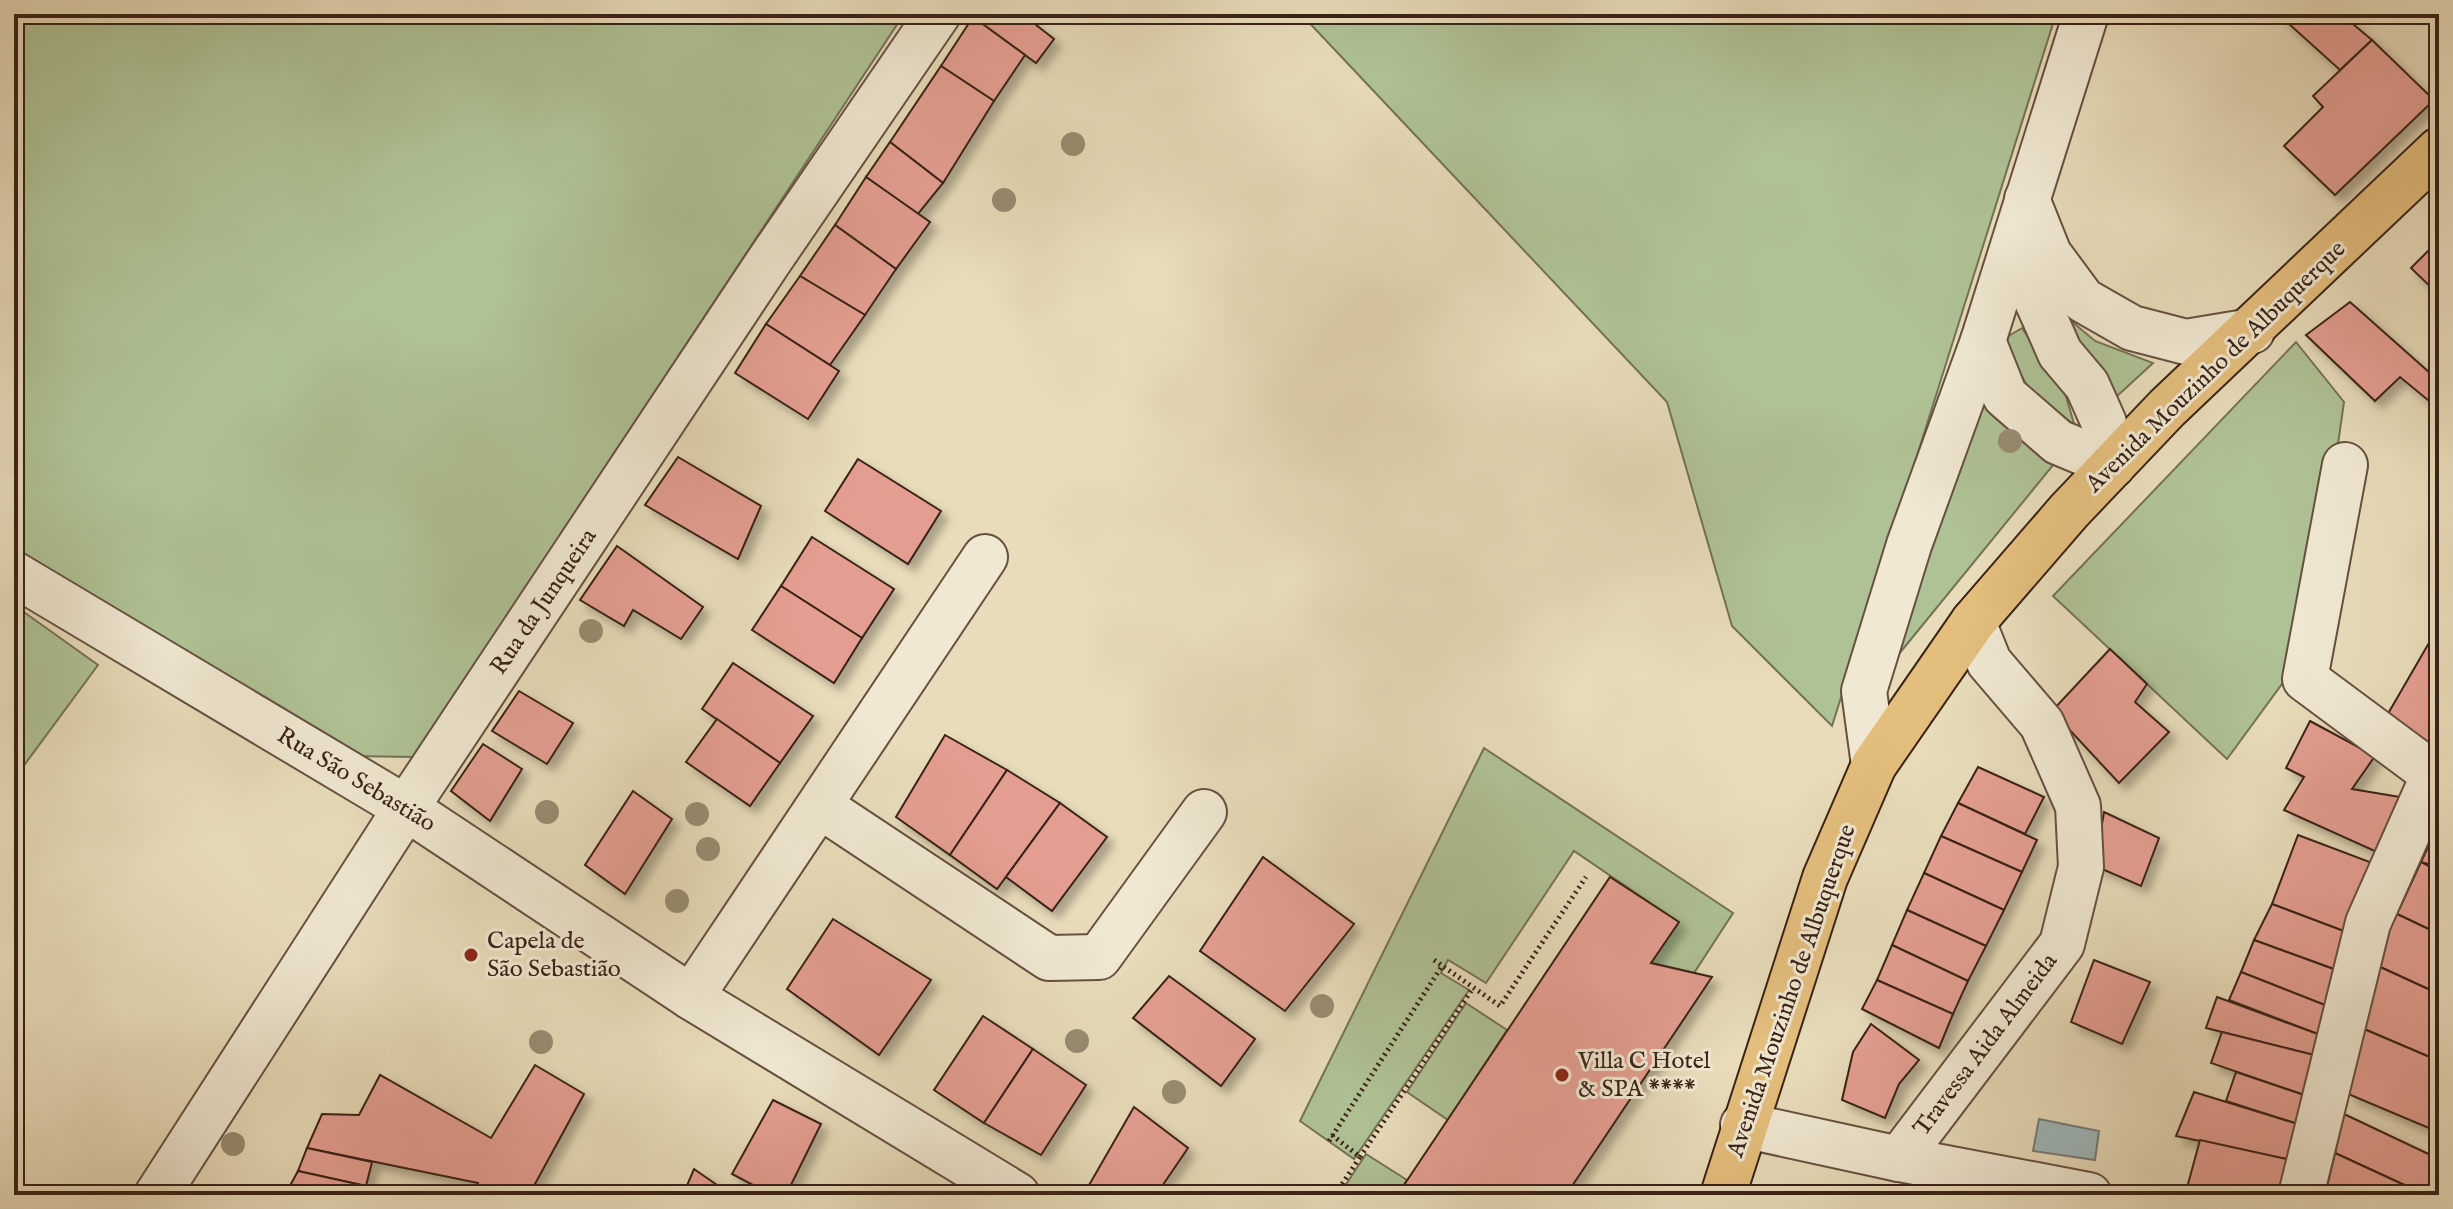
<svg xmlns="http://www.w3.org/2000/svg" width="2453" height="1209" viewBox="0 0 2453 1209" font-family="'IM FELL English',serif">
<style>
.green{fill:#afc295;stroke:#747256;stroke-width:2}
.water{fill:#9eb8bc;stroke:#767c7a;stroke-width:2}
.building{fill:#e49e91;stroke:#3a2217;stroke-width:2;filter:url(#shadow)}
.lines{fill:none;stroke-linecap:round;stroke-linejoin:round}
.minor-casing{stroke:#665040;stroke-width:48}
.major-casing{stroke:#3a2217;stroke-width:48}
.path{stroke:#3a2217;stroke-width:5;stroke-dasharray:2 4;stroke-linecap:butt}
.minor{stroke:#f0e8d2;stroke-width:44}
.major{stroke:#e4be7d;stroke-width:44}
.tree{fill:#988c71}
.poi-dot{fill:#8f2418;stroke:#f0e8d2;stroke-width:3}
.labels{text-anchor:middle;dominant-baseline:central;stroke-width:6;stroke-linejoin:round;paint-order:stroke}
.street-label{font-size:24px;fill:#3a2217;stroke:#f0e8d2}
.poi-label{font-size:24px;fill:#3a2217;stroke:#f0e8d2;text-anchor:start}
</style>
<defs>
<filter id="shadow"><feDropShadow dx="7" dy="7" stdDeviation="4" flood-color="#0004"/></filter>
</defs>
<rect width="100%" height="100%" fill="#e8dcba"/>
<filter id="stains"><feTurbulence type="fractalNoise" baseFrequency=".0025" numOctaves="4"/><feColorMatrix values="0 0 0 0 .2 0 0 0 0 .09 0 0 0 0 .02 0 0 0 .5 -.17"/></filter>
<radialGradient id="worn" r=".72"><stop offset=".6" stop-color="#630" stop-opacity="0"/><stop offset="1" stop-color="#630" stop-opacity=".3"/></radialGradient>
<g class="green">
<path d="M14 14H904L414 757 349 756 14 547Z"/>
<path d="M1301 14H2056L1832 726 1732 626 1667 402Z"/>
<path d="M2057 309 2095 341 2153 363 2115 398Z"/>
<path d="M2022 328 2065 393 2075 427 2033 397 2002 340Z"/>
<path d="M2296 342 2344 402 2309 647 2227 759 2053 596Z"/>
<path d="M1983 381 2058 459 1894 660Z"/>
<path d="M14 605 98 665 14 779Z"/>
<path d="M1484 748 1733 913 1694 973 1651 963 1678 922 1574 851 1486 983 1448 960 1441 973 1469 990 1354 1159 1300 1121Z"/>
<path d="M1466 1003 1507 1030 1448 1120 1407 1092Z"/>
<path d="M1366 1154 1407 1180 1404 1185 1418 1195H1339Z"/>
</g>
<path class="water" d="M2039 1119 2099 1131 2095 1160 2033 1151Z"/>
<g class="building">
<path d="M975 14H1022L1054 39 1036 63 973 17Z"/>
<path d="M2278 14H2341L2372 40 2340 70Z"/>
<path d="M973 17 1025 55 994 101 941 66Z"/>
<path d="M2372 40 2434 100 2335 195 2284 146 2323 107 2313 96Z"/>
<path d="M941 66 994 101 943 183 890 142Z"/>
<path d="M890 142 943 183 918 214 866 177Z"/>
<path d="M866 177 930 222 896 269 835 225Z"/>
<path d="M835 225 896 269 865 315 800 276Z"/>
<path d="M2439 240V295L2411 268Z"/>
<path d="M800 276 865 315 830 365 766 324Z"/>
<path d="M2350 302 2439 381V400L2434 405 2400 377 2375 401 2306 335Z"/>
<path d="M766 324 839 371 808 419 735 373Z"/>
<path d="M678 457 761 506 738 559 645 505Z"/>
<path d="M858 459 941 511 908 564 825 511Z"/>
<path d="M812 537 894 589 862 638 781 586Z"/>
<path d="M617 546 703 607 681 639 633 610 624 626 580 600Z"/>
<path d="M781 586 862 638 834 683 752 630Z"/>
<path d="M2437 629 2439 735 2424 760 2382 724Z"/>
<path d="M2110 649 2147 684 2135 702 2169 732 2119 783 2052 711Z"/>
<path d="M733 663 813 716 780 763 702 709Z"/>
<path d="M519 691 573 723 547 764 492 731Z"/>
<path d="M717 719 780 763 750 806 686 762Z"/>
<path d="M2310 721 2375 756 2352 789 2400 797 2379 853 2284 810 2304 777 2286 768Z"/>
<path d="M945 735 1007 770 950 855 896 817Z"/>
<path d="M483 744 522 769 490 821 451 791Z"/>
<path d="M1978 767 2044 797 2025 834 1958 803Z"/>
<path d="M1007 770 1060 803 997 889 950 855Z"/>
<path d="M633 791 672 819 625 894 585 865Z"/>
<path d="M1060 803 1107 837 1052 911 1006 877Z"/>
<path d="M1958 803 2037 840 2022 872 1941 836Z"/>
<path d="M2104 812 2159 838 2141 886 2095 866Z"/>
<path d="M2439 823V867L2421 862Z"/>
<path d="M2298 835 2375 864 2349 933 2272 904Z"/>
<path d="M1941 836 2022 872 2004 910 1924 873Z"/>
<path d="M1263 857 1354 924 1285 1011 1200 951Z"/>
<path d="M2421 862 2439 872V934L2397 914Z"/>
<path d="M1924 873 2004 910 1986 946 1907 910Z"/>
<path d="M1610 877 1679 922 1651 963 1712 977 1566 1195H1514L1504 1189 1500 1195H1418L1404 1185Z"/>
<path d="M2272 904 2349 933 2339 971 2254 940Z"/>
<path d="M1907 910 1986 946 1968 981 1892 945Z"/>
<path d="M2397 914 2439 934V994L2378 966 2384 939Z"/>
<path d="M833 919 931 980 879 1055 787 989Z"/>
<path d="M2254 940 2339 971 2330 1007 2241 972Z"/>
<path d="M1892 945 1968 981 1953 1014 1877 980Z"/>
<path d="M2094 960 2150 982 2122 1044 2071 1022Z"/>
<path d="M2378 966 2439 994V1061L2364 1029Z"/>
<path d="M2241 972 2330 1007 2323 1036 2229 1000Z"/>
<path d="M1169 976 1255 1039 1221 1086 1133 1018Z"/>
<path d="M1877 980 1953 1014 1939 1048 1862 1009Z"/>
<path d="M2217 997 2323 1036 2318 1056 2206 1028Z"/>
<path d="M983 1016 1033 1049 984 1123 934 1090Z"/>
<path d="M1871 1024 1919 1060 1899 1084 1885 1118 1842 1100 1853 1052Z"/>
<path d="M2364 1029 2439 1061 2436 1131 2348 1094Z"/>
<path d="M2222 1032 2318 1056 2307 1096 2211 1063Z"/>
<path d="M1033 1049 1086 1085 1041 1155 984 1123Z"/>
<path d="M535 1065 584 1094 529 1195H473L478 1183 307 1148 322 1114 359 1115 380 1075 491 1138Z"/>
<path d="M2236 1072 2307 1096 2301 1125 2226 1101Z"/>
<path d="M2194 1092 2301 1125 2291 1160 2176 1136Z"/>
<path d="M773 1100 821 1124 786 1195H772L732 1174Z"/>
<path d="M1134 1107 1188 1148 1156 1195H1088L1085 1192Z"/>
<path d="M2344 1114 2439 1159V1195H2426L2335 1153Z"/>
<path d="M2200 1140 2291 1160 2282 1195H2185Z"/>
<path d="M307 1148 372 1162 366 1186 298 1171Z"/>
<path d="M2335 1153 2426 1195H2325Z"/>
<path d="M694 1169 717 1185 712 1195H683Z"/>
<path d="M298 1171 366 1186 364 1195H285Z"/>
</g>
<g class="lines">
<g class="minor-casing">
<g id="minor">
<path d="M2027 199 2049 254 2083 300 2132 328 2186 342 2252 331"/>
<path d="M2028 230 2030 285 2060 353 2087 385 2104 423 2113 465"/>
<path d="M1983 341 2005 396 2058 442 2113 465"/>
<path d="M2345 465 2305 679 2433 774"/>
<path d="M14 574 406 808 691 997 1017 1195"/>
<path d="M1874 765 1864 691 1909 545 1983 341 2086 14"/>
<path d="M820 806 1049 958 1099 957 1204 812"/>
<path d="M691 997 985 557"/>
<path d="M1743 1125 1899 1159 2089 1195"/>
<path d="M1899 1159 2062 944 2081 867 2078 806 2042 724 1989 662 1973 622"/>
<path d="M157 1195 406 808 769 261 938 14"/>
<path d="M2301 1195 2368 923 2439 763"/>
</g>
</g>
<g class="major-casing">
<path id="major" d="M1723 1195 1825 878 1874 765 1973 622 2069 511 2167 408 2439 150"/>
</g>
<g class="path">
<path d="M1434 960 1500 1006 1586 877"/>
<path d="M1332 1135 1360 1157 1335 1195"/>
<path d="M1329 1141 1442 966"/>
<path d="M1360 1157 1473 988"/>
</g>
<use href="#minor" class="minor"/>
<use href="#major" class="major"/>
</g>
<g class="tree">
<circle cx="1073" cy="144" r="12"/>
<circle cx="1004" cy="200" r="12"/>
<circle cx="2010" cy="441" r="12"/>
<circle cx="591" cy="631" r="12"/>
<circle cx="547" cy="812" r="12"/>
<circle cx="697" cy="814" r="12"/>
<circle cx="708" cy="849" r="12"/>
<circle cx="677" cy="901" r="12"/>
<circle cx="1322" cy="1006" r="12"/>
<circle cx="1077" cy="1041" r="12"/>
<circle cx="541" cy="1042" r="12"/>
<circle cx="1174" cy="1092" r="12"/>
<circle cx="233" cy="1144" r="12"/>
</g>
<g class="poi-dot">
<circle cx="471" cy="955" r="8"/>
<circle cx="1562" cy="1075" r="8"/>
</g>
<g class="labels">
<g class="street-label">
<text transform="translate(2216 367) rotate(-44)">Avenida Mouzinho de Albuquerque</text>
<text transform="translate(544 602) rotate(-56)">Rua da Junqueira</text>
<text transform="translate(356 780) rotate(31)">Rua São Sebastião</text>
<text transform="translate(1792 991) rotate(-71)">Avenida Mouzinho de Albuquerque</text>
<text transform="translate(1986 1045) rotate(-53)">Travessa Aida Almeida</text>
</g>
<g class="poi-label">
<text x="487" y="941">Capela de<tspan x="487" dy="28">São Sebastião</tspan></text>
<text x="1578" y="1061">Villa C Hotel<tspan x="1578" dy="28">&amp; SPA ****</tspan></text>
</g>
</g>
<rect width="2453" height="1209" fill="none" stroke="#e8dcba" stroke-width="48"/>
<rect x="16" y="16" width="2421" height="1177" fill="none" stroke="#3a2217" stroke-width="4"/>
<rect x="24" y="24" width="2405" height="1161" fill="none" stroke="#3a2217" stroke-width="2"/>
<rect width="100%" height="100%" filter="url(#stains)"/>
<rect width="100%" height="100%" fill="url(#worn)"/>
</svg>
